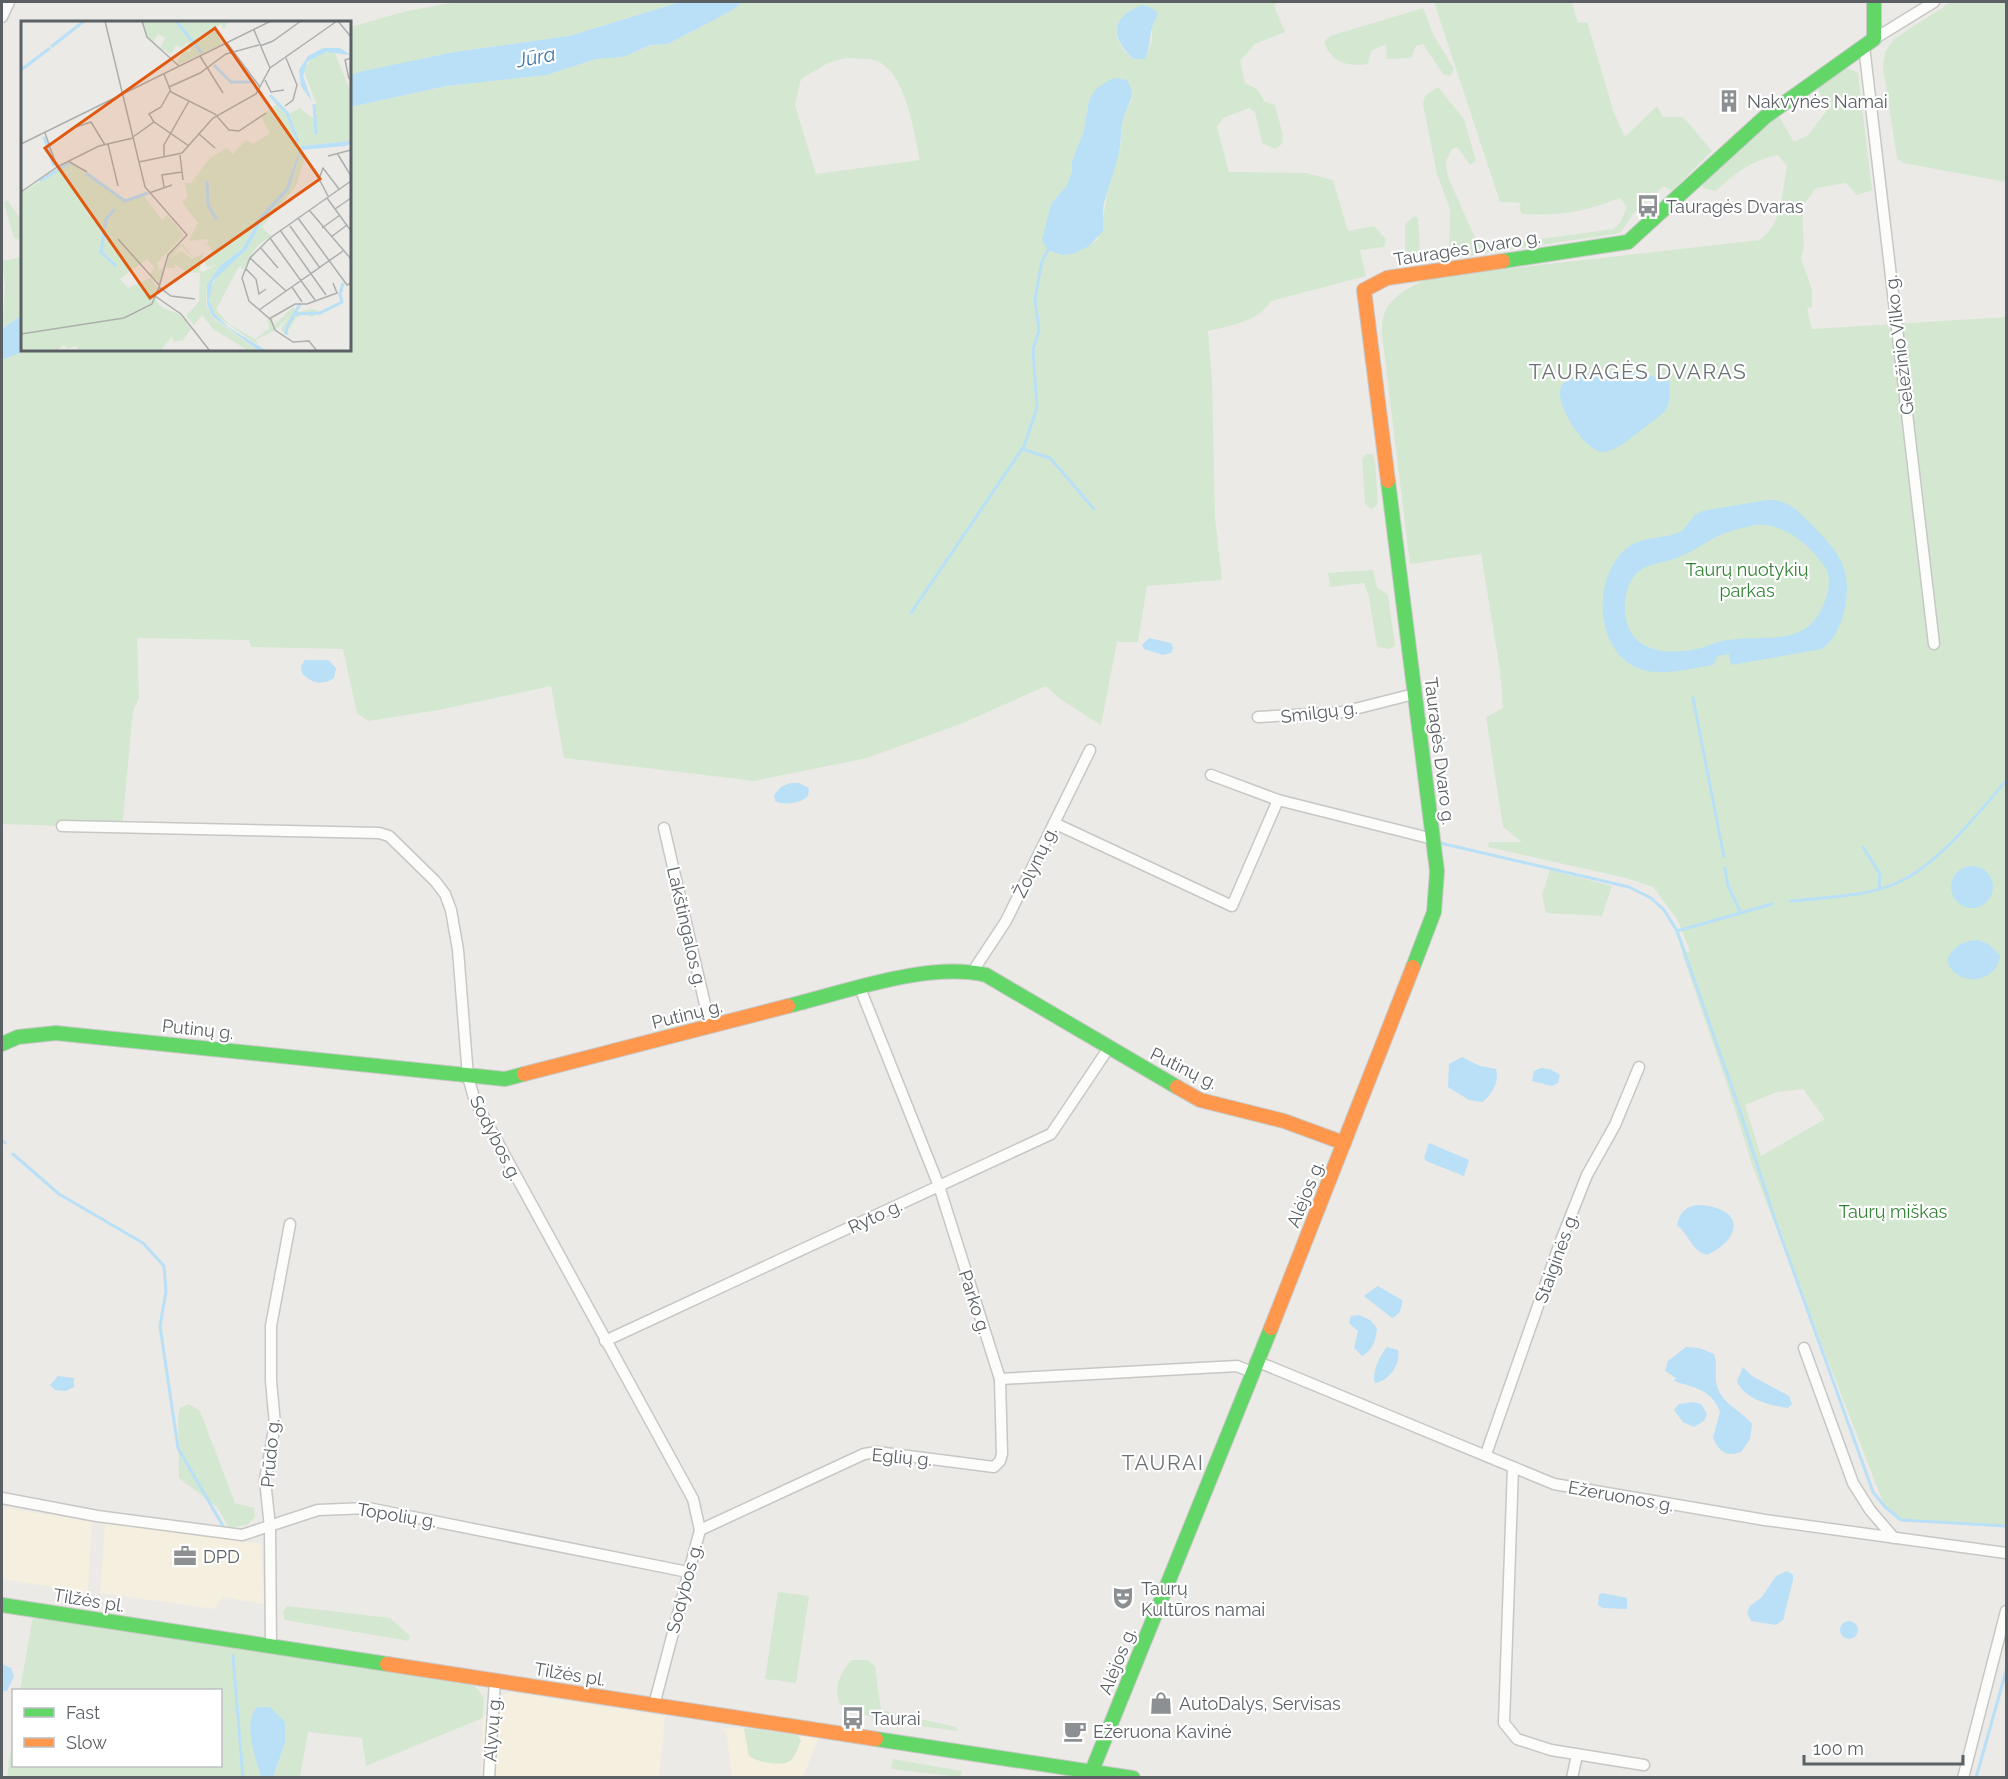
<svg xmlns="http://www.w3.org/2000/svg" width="2008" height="1779" viewBox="0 0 2008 1779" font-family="Raleway,sans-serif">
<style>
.commercial{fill:#f5efdf}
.green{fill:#d4e8d1;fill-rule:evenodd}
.water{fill:#b9e0f7;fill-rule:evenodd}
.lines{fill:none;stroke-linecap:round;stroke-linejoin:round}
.stream{stroke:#b9e0f7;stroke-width:3}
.street-casing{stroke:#c7c7c6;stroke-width:13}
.fast-casing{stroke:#c8c8c8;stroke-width:16}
.slow-casing{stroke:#c8c8c8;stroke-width:16}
.street{stroke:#fcfcfb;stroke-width:10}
.fast{stroke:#63d668;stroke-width:14}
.slow{stroke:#ff974d;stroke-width:14}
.labels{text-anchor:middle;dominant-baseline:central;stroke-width:4.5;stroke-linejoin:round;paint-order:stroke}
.poi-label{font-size:18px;fill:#5b6064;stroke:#fff;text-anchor:start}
.street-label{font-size:18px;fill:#5b6064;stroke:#fff}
.park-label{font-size:18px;fill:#348235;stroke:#fff}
.water-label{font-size:20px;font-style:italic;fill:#3d76a7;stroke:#fff}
.quarter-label{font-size:21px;letter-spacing:1.5px;fill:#6c7276;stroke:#fff}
.inset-river{fill:none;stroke:#b9e0f7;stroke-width:3}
.inset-road{fill:none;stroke:#adafae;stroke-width:1.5}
.view{fill:#e15910;fill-opacity:0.15;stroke:#e15910;stroke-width:3}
.inset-edge{fill:none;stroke:#5b6064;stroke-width:3}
</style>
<rect width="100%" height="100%" fill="#ebeae6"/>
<g class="commercial">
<path d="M2 1507 92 1522 88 1593 2 1579Z"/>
<path d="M105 1523 261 1544 264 1604 223 1597 214 1609 100 1593Z"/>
<path d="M512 1692 665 1716 659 1777 481 1778 483 1718 502 1695Z"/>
<path d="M723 1728H744L745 1740 754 1759 784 1764 792 1760 801 1741 798 1735 819 1737 803 1777H732L727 1736Z"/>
</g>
<g class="green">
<path d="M456 2H680L569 36 453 52 350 76V27L403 12Z"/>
<path d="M743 2H1278L1274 6 1285 32 1255 44 1240 61 1245 83 1257 89 1265 102 1275 105 1283 136 1282 144 1275 149 1262 143 1255 112 1249 108 1223 118 1217 127 1229 172 1306 173 1333 180 1348 231 1374 226 1386 239 1384 247 1360 250 1366 276 1271 301C1256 323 1232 325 1208 331L1212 379 1215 518 1222 580 1147 586 1138 642H1117L1101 725 1060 699 1046 686 963 723 867 758 754 781 564 758 551 686 439 710 368 721 357 713 343 649 251 647 249 640 137 638 139 698 133 711 122 828 2 824V360L27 350H350V107L447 86 547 75 596 59 623 57 652 45 668 44 731 11ZM1118 23 1152 27V41L1145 59H1133C1122 49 1113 39 1118 23ZM845 58C854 59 865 58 874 60 906 69 914 133 920 160L816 174 795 105 801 79 828 63ZM1089 100H1132C1129 106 1123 115 1122 121 1121 130 1122 139 1120 149 1118 159 1111 169 1109 180 1106 199 1104 219 1098 239 1082 251 1067 258 1048 250L1051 204 1067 185 1072 171V161L1084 130Z"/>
<path d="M1434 2H1572L1578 23 1587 22 1614 113 1625 137 1657 106 1663 117H1683L1712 151 1672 191 1664 186 1633 214 1621 232 1615 234 1454 258 1449 256 1450 209 1437 174 1423 104 1425 96 1438 87 1464 119 1476 161 1470 165 1457 147 1452 149 1446 161 1448 177 1477 242 1503 244 1613 229 1620 223 1627 207 1620 198C1584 212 1560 216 1522 214L1519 208 1521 203 1500 202Z"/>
<path d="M1951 2H2006V182L1903 163 1897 158 1883 67 1885 52 1894 39Z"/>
<path d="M1423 8 1433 34 1454 69 1450 76 1443 74 1423 44 1416 46 1411 58 1387 59 1386 44 1371 51 1368 64C1349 67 1331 63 1324 42L1330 36Z"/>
<path d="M1845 67 1858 73 1872 190 1857 195 1846 183 1816 188 1802 207 1804 247 1801 259 1812 290V307L1807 308 1812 329 2006 317V1526L1901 1520 1885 1507 1752 1165 1729 1090 1682 953 1690 951 1677 919 1653 887 1626 878 1488 847 1489 842H1522L1503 827 1486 717 1503 708 1500 670 1481 554 1410 564 1382 335C1382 328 1382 320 1384 315 1390 295 1416 283 1434 277L1760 240C1784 221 1781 194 1787 166L1778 155C1753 160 1734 173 1716 191L1703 188 1701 182 1779 116 1794 142 1808 135 1826 112 1818 87ZM1803 1089 1825 1119 1761 1156 1745 1105 1777 1092Z"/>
<path d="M7 200 22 221V241L14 238 4 203Z"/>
<path d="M1414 216 1418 218 1420 248 1417 259 1410 260 1405 254V224Z"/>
<path d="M22 257V315L2 329 5 287 2 261Z"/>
<path d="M1366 454H1372L1375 460 1378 504 1371 509 1365 504 1362 459Z"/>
<path d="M1373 570 1377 587 1388 595 1395 646 1389 649 1377 647 1369 597 1364 583 1330 587 1328 573Z"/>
<path d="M1550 870 1612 886 1602 916 1546 913 1542 895Z"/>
<path d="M189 1404 200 1411 235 1503 254 1508 255 1517 247 1525 229 1528 218 1508 179 1478 178 1418 180 1408Z"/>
<path d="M778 1592 809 1596 796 1683 765 1679Z"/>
<path d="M287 1606 390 1618 410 1636 409 1641 285 1620 283 1612Z"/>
<path d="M33 1616 474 1685 484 1698 483 1718 366 1766 362 1738 308 1732 300 1777H273L285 1743V1722L257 1707C245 1721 257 1761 261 1777L7 1778 13 1733 14 1766H220V1690H20Z"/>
<path d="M851 1660H867L875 1666 881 1710 956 1727 957 1731 885 1721 842 1708C832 1689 839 1676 851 1660Z"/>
<path d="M744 1728 798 1735 801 1741C798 1746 796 1755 792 1759 784 1768 757 1762 749 1756Z"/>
<path d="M893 1759 962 1771 960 1777 891 1769Z"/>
</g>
<g class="water">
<path d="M680 2H743L731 11 668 44 651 45 623 57 596 59 547 75 447 86 350 107V76L359 72 454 52 569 36Z"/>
<path d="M1142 5 1150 7 1158 13C1157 19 1153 22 1152 28 1149 39 1150 48 1145 59H1133C1110 36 1110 18 1142 5Z"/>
<path d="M1113 78 1127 80C1137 95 1128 104 1123 119 1120 129 1122 147 1117 160 1113 175 1108 188 1104 203 1102 212 1104 222 1103 231L1089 246 1073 254 1062 255 1048 250 1042 240 1051 204 1067 185 1072 171V161L1084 130 1089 100 1096 89Z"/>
<path d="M22 315V350H27L2 360V329Z"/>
<path d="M1594 373H1640L1669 380C1672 412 1666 411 1644 428 1632 437 1618 450 1604 452 1585 453 1554 403 1561 387 1566 376 1585 375 1594 373Z"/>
<path d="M1767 500C1788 499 1796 509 1810 523 1822 535 1835 548 1842 563 1853 589 1845 632 1822 649L1731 665 1729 654 1718 656 1713 665C1692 668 1661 677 1640 669 1594 652 1592 578 1626 549 1642 535 1665 540 1682 531L1695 515 1702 511ZM1754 525C1783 522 1809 544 1825 567 1831 576 1829 589 1826 598 1808 652 1767 632 1722 641 1715 642 1708 646 1701 648 1668 656 1627 653 1625 611 1624 597 1627 583 1637 573 1647 563 1666 563 1679 557 1696 550 1711 538 1728 532 1736 529 1745 528 1754 525Z"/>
<path d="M1149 638 1171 643 1173 648 1171 653 1163 655 1144 649 1142 645Z"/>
<path d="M305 660H328L336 668 334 678C322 686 311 683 302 673L301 666Z"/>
<path d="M790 783H799L809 788 808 796C802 803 783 806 775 801L774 795 781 787Z"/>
<circle cx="1972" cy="887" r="21"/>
<path d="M1978 940 1988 944 2000 955C1998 984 1956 988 1947 961 1953 946 1962 941 1978 940Z"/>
<path d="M1462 1057 1480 1066 1496 1069C1500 1082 1492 1093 1483 1102L1469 1100 1448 1087 1449 1064Z"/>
<path d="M1541 1068 1550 1069 1560 1075 1558 1083 1552 1086 1532 1081 1534 1071Z"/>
<path d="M1429 1143 1469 1160 1464 1176 1426 1161 1424 1158Z"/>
<path d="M1698 1205C1743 1207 1745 1237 1707 1255 1692 1251 1689 1235 1677 1225 1679 1213 1686 1206 1698 1205Z"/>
<path d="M1378 1286 1402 1300C1402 1309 1400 1314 1392 1318L1364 1296Z"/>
<path d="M1359 1315 1370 1320 1377 1328C1376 1339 1373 1351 1362 1356L1354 1348 1358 1331 1349 1323 1351 1316Z"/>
<path d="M1387 1347 1398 1350C1401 1364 1389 1381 1375 1383 1371 1373 1380 1355 1387 1347Z"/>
<path d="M1686 1347 1699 1348 1714 1354C1718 1364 1714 1375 1717 1386 1722 1404 1741 1410 1752 1424L1750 1439 1741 1452C1725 1457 1720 1452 1713 1438L1720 1412C1712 1389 1694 1388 1674 1381L1676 1378 1665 1371 1668 1361Z"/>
<path d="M1743 1367 1752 1376 1789 1396 1792 1404 1788 1408C1772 1406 1743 1399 1737 1381Z"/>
<path d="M58 1376 74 1378V1387L66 1391 55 1390 50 1385Z"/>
<path d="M1693 1402 1701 1404 1707 1414 1704 1421 1694 1427 1683 1422 1674 1410 1679 1404Z"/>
<path d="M1787 1571 1793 1575V1580L1783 1620 1776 1625 1751 1621 1747 1613 1750 1606 1762 1597 1776 1576Z"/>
<path d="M1602 1593 1627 1598V1609L1603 1608 1598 1605 1599 1595Z"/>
<circle cx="1849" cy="1630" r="9"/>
<path d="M2 1664 11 1668 14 1676 7 1691H2Z"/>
<path d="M257 1707H270L285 1722V1743L273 1777H261C256 1758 242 1724 257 1707Z"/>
</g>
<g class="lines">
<g class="stream">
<path d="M1022 449 1050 458 1094 509"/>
<path d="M911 613 1024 446 1037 408 1033 349 1039 331 1035 299 1042 261 1048 250"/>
<path d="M1693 698 1724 857"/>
<path d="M1440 843 1629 887 1651 898 1664 910 1677 931 1736 1099 1775 1220 1873 1492 1885 1507 1901 1520 2006 1526"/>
<path d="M1863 847 1880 874 1879 889"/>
<path d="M1725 868 1728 886 1740 911"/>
<path d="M1791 901C1828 897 1870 897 1903 880 1941 861 1978 813 2006 781"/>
<path d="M1677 931 1772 904"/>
<path d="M2 1140 5 1143"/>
<path d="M13 1154 59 1194 143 1243 164 1266 166 1292 160 1326 178 1448 223 1526"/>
<path d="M233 1656 243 1778"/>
<path d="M1976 1778 2006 1671"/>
</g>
<g class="street-casing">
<g id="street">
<path d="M2 17 9 2"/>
<path d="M1874 39 1934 2"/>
<path d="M1864 46 1934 644"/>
<path d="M1258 717 1343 712 1414 694"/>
<path d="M1211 775 1278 800 1433 839"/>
<path d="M1054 823 1232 906 1278 800"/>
<path d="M62 826 379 833 389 836 435 881 445 894 451 910 458 950 468 1077 475 1101 693 1499 700 1530 654 1705"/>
<path d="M664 828 710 1026"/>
<path d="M973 971 1006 921 1090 750"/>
<path d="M860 988 939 1186 1000 1379 1237 1366 1252 1372"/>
<path d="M605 1341 1051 1134 1108 1049"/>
<path d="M1804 1348 1853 1483 1870 1510 1894 1538"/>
<path d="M1256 1361 1554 1484 1765 1520 2006 1553"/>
<path d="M1486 1454 1560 1243 1587 1175 1615 1125 1639 1067"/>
<path d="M1513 1467 1504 1723 1517 1739 1551 1750 1644 1765"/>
<path d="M2 1498 97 1516 242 1535 318 1510 368 1508 688 1572"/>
<path d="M700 1530 864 1454 877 1452 994 1467 1000 1461 1002 1454 1000 1379"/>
<path d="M271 1646 270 1527 265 1480 275 1424 271 1381V1326L290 1224"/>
<path d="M489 1778 495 1680"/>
<path d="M1572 1778 1577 1755"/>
<path d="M1963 1778 2006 1611"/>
</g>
</g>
<g class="fast-casing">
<g id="fast">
<path d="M1503 261 1628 242 1765 117 1874 39V2"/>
<path d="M1388 481 1437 871 1434 912 1413 967"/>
<path d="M788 1006C845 992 929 961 986 975L1177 1087"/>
<path d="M2 1044 18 1037 56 1033 505 1079 524 1074"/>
<path d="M2 1605 387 1664"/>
<path d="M876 1739 1133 1778"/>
<path d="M1089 1778 1271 1328"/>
</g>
</g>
<g class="slow-casing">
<g id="slow">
<path d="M1388 481 1364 290 1387 278 1503 261"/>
<path d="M524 1074 788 1006"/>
<path d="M1177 1087 1200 1100 1284 1121 1344 1143"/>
<path d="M1271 1328 1413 967"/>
<path d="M387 1664 876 1739"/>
</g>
</g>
<use href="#street" class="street"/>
<use href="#fast" class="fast"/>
<use href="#slow" class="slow"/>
</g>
<defs>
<g id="building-bare" transform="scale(1.8)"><path d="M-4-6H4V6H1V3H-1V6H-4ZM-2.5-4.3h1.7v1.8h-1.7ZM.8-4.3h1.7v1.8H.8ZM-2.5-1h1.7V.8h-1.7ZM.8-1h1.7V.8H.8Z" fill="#8d9092" stroke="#fff" stroke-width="2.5" paint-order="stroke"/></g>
<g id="bus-bare" transform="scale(1.8)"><path d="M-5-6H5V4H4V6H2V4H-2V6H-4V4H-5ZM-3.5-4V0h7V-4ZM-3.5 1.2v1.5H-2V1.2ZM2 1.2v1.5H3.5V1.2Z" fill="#8d9092" stroke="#fff" stroke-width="2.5" paint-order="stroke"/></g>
<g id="office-bare" transform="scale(1.8)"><path d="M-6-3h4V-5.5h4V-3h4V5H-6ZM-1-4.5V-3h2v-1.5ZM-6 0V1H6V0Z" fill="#8d9092" stroke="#fff" stroke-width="2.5" paint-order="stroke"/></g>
<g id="theatre-bare" transform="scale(1.8)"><path d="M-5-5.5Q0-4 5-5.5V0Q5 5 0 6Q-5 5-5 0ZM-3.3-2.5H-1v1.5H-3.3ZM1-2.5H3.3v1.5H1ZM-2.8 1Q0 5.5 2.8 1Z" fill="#8d9092" stroke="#fff" stroke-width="2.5" paint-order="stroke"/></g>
<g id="shop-bare" transform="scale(1.8)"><path d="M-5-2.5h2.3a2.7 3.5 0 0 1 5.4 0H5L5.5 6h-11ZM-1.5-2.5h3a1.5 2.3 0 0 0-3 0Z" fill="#8d9092" stroke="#fff" stroke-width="2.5" paint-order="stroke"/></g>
<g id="cafe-bare" transform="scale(1.8)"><path d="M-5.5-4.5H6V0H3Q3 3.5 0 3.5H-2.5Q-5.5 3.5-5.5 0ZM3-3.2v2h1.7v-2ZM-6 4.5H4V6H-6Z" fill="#8d9092" stroke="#fff" stroke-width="2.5" paint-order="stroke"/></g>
</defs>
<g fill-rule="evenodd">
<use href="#building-bare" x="1729" y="101"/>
<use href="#bus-bare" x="1648" y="206"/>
<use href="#office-bare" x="185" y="1556"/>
<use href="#theatre-bare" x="1123" y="1598"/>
<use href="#shop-bare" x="1161" y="1703"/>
<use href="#bus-bare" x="853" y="1718"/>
<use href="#cafe-bare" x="1075" y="1731"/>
</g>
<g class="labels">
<g class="poi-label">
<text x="1747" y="101">Nakvynės Namai</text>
<text x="1666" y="206">Tauragės Dvaras</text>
<text x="203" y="1556">DPD</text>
<text x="1141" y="1588">Taurų<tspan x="1141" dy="21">Kultūros namai</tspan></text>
<text x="1179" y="1703">AutoDalys, Servisas</text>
<text x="871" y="1718">Taurai</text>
<text x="1093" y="1731">Ežeruona Kavinė</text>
</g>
<g class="street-label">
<text transform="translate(1467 248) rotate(-9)">Tauragės Dvaro g.</text>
<text transform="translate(1899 345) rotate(-97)">Geležinio Vilko g.</text>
<text transform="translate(1319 712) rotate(-7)">Smilgų g.</text>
<text transform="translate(1440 751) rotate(83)">Tauragės Dvaro g.</text>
<text transform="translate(1035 862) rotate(-64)">Žolynų g.</text>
<text transform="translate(687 927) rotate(77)">Lakštingalos g.</text>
<text transform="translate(687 1014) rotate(-14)">Putinų g.</text>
<text transform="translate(198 1029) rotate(6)">Putinų g.</text>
<text transform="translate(1184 1068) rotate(26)">Putinų g.</text>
<text transform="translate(496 1138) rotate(63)">Sodybos g.</text>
<text transform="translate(1305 1194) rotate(-68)">Alėjos g.</text>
<text transform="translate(875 1216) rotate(-25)">Ryto g.</text>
<text transform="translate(1556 1258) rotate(-70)">Staiginės g.</text>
<text transform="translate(975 1302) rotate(72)">Parko g.</text>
<text transform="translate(270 1453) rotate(-85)">Prūdo g.</text>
<text transform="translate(902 1457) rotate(5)">Eglių g.</text>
<text transform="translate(1621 1496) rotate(10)">Ežeruonos g.</text>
<text transform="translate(397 1515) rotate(9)">Topolių g.</text>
<text transform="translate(684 1588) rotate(-75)">Sodybos g.</text>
<text transform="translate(89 1600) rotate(9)">Tilžės pl.</text>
<text transform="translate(1117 1661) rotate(-68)">Alėjos g.</text>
<text transform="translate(570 1674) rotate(9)">Tilžės pl.</text>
<text transform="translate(492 1729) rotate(-86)">Alyvų g.</text>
</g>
<g class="park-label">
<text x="1747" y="569">Taurų nuotykių<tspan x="1747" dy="21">parkas</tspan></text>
<text x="1893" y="1211">Taurų miškas</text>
</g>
<g class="water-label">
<text transform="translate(536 57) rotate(-11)">Jūra</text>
</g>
<g class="quarter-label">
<text x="1638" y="371">TAURAGĖS DVARAS</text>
<text x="1163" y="1462">TAURAI</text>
</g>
</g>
<g transform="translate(21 21)">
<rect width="330" height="330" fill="#ebeae6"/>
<path d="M121 0H208L203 8 200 3 193 7 201 23 159 43 156 41 163 30H170L166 21 161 27 155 24 150 33 139 27 144 17 137 13 132 21 126 16ZM313 30 330 72V120L280 125 265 167 240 194 222 227 199 245 186 264 185 283 191 296 237 330H228L192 308 181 294 173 304 165 295 178 280 179 252 166 251 154 243 153 247H145L148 234 161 222 172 236 160 225 149 237 160 230 171 238 183 232 178 242 174 240 180 243 178 249 182 251 195 244 186 246 184 242 191 233 190 226 182 222 187 223V218L168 220 177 202 161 181 167 176 163 162H170L189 137 206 127 212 133 225 119 232 123 249 112 240 95 258 81 267 93 279 87 293 98 295 82 282 48 295 34ZM280 130 284 136 275 165 241 206 250 215 236 225 222 249 220 245 217 247 195 289 208 303 234 318 249 307 246 299 251 296 253 304 272 286 277 291 292 288 299 291 291 296 284 293 276 296 264 314 260 307 270 293 256 308 235 319 237 324 195 295 188 284 189 268 200 249 226 228 242 198 268 169ZM50 142 103 180 123 175 141 199 146 194 163 214 136 242 138 250 142 247 139 262 129 253 134 247 126 238 99 258 107 267 129 257 136 266 133 276 140 286 160 294 170 308 162 319 153 321 151 315 139 330H58L55 325 47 328 43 324 35 330H0V172Z" fill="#d4e8d1"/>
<path d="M302 27H319L330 34 305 31 286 41 282 55 291 81 280 65 278 49 287 35ZM330 120V123L324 125 280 129 268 169 242 198 226 228 192 260 188 279 193 292 207 306 246 330H238L191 295 186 283V264L199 245 222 227 240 194 265 167 280 125Z" fill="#b9e0f7"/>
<path class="inset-river" d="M155 0 181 32M30 26 63 0M193 44 210 61H230M0 49 29 27M249 74 266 92 277 121M293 83 295 113M23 116 33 145M65 152 104 180 127 172M19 160 48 142M186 160 187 184 196 199M94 188 85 198 80 231 95 245M274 293 299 292 321 281 319 273 322 262M266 314 265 308 279 283"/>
<path class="inset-road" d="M84 0 124 166 166 214 147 234 138 266 150 275 174 278M121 0 126 16 158 45M317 0 330 16M233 9 249 47M206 22 239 66M239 25 252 20 280 0M179 35 202 72M143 53 150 71 194 93 208 109 218 110 245 92M328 58 324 39 330 37M244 59 250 71 263 69M148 66 179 52 205 33 238 24M264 85 272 79 276 64 265 37M133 101 128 93 140 86 149 70M55 106 70 101 84 124M24 112 36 146 78 125 112 117M178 113 194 127M112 116 133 101 168 125M0 123 250 0M87 123 97 165M316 132 330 155M159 134 162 159M143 135V124L168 80M307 135 330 129M47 140 66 151M118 141 161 132 192 97 235 73 249 47 316 0M143 166 141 154 161 151M0 171 36 146M128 172 151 164M307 175 298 158 302 147 318 168M306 177 330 210M314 188 330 177M288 189 330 238M277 197 326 264 330 262M269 205 299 247M301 207 319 194M259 209 305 274M310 216 326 204M249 217 294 279M97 218 139 265M239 226 257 247M229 237 265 270M225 248 235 258 238 273 245 268M138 266 134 275 160 293 189 330M271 266 281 281M238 289 322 230M248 298 274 283H286L316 272 312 262M0 313 103 297 131 283 134 275M296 330 288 320 272 321 254 309 250 299 228 280 221 257 229 237 249 217 330 160"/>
<path class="view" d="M194 7 299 158 129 277 24 127Z"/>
<rect width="330" height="330" class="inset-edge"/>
</g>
<rect width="2008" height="1779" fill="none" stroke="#5b6064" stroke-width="6"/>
<rect x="12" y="1689" width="210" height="78" fill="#ffffff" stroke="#bdbfc1" stroke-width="1.5"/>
<rect x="24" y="1708" width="30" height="9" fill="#63d668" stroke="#bdbfc1" stroke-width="1.5"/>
<text x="66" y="1719" font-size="18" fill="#5b6064">Fast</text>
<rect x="24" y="1738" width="30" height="9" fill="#ff974d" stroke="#bdbfc1" stroke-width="1.5"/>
<text x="66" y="1749" font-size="18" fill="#5b6064">Slow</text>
<path d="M1804 1755v9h159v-9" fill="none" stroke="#5b6064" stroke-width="3"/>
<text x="1813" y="1755" font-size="18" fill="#5b6064" stroke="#ffffff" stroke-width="4.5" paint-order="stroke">100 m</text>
</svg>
